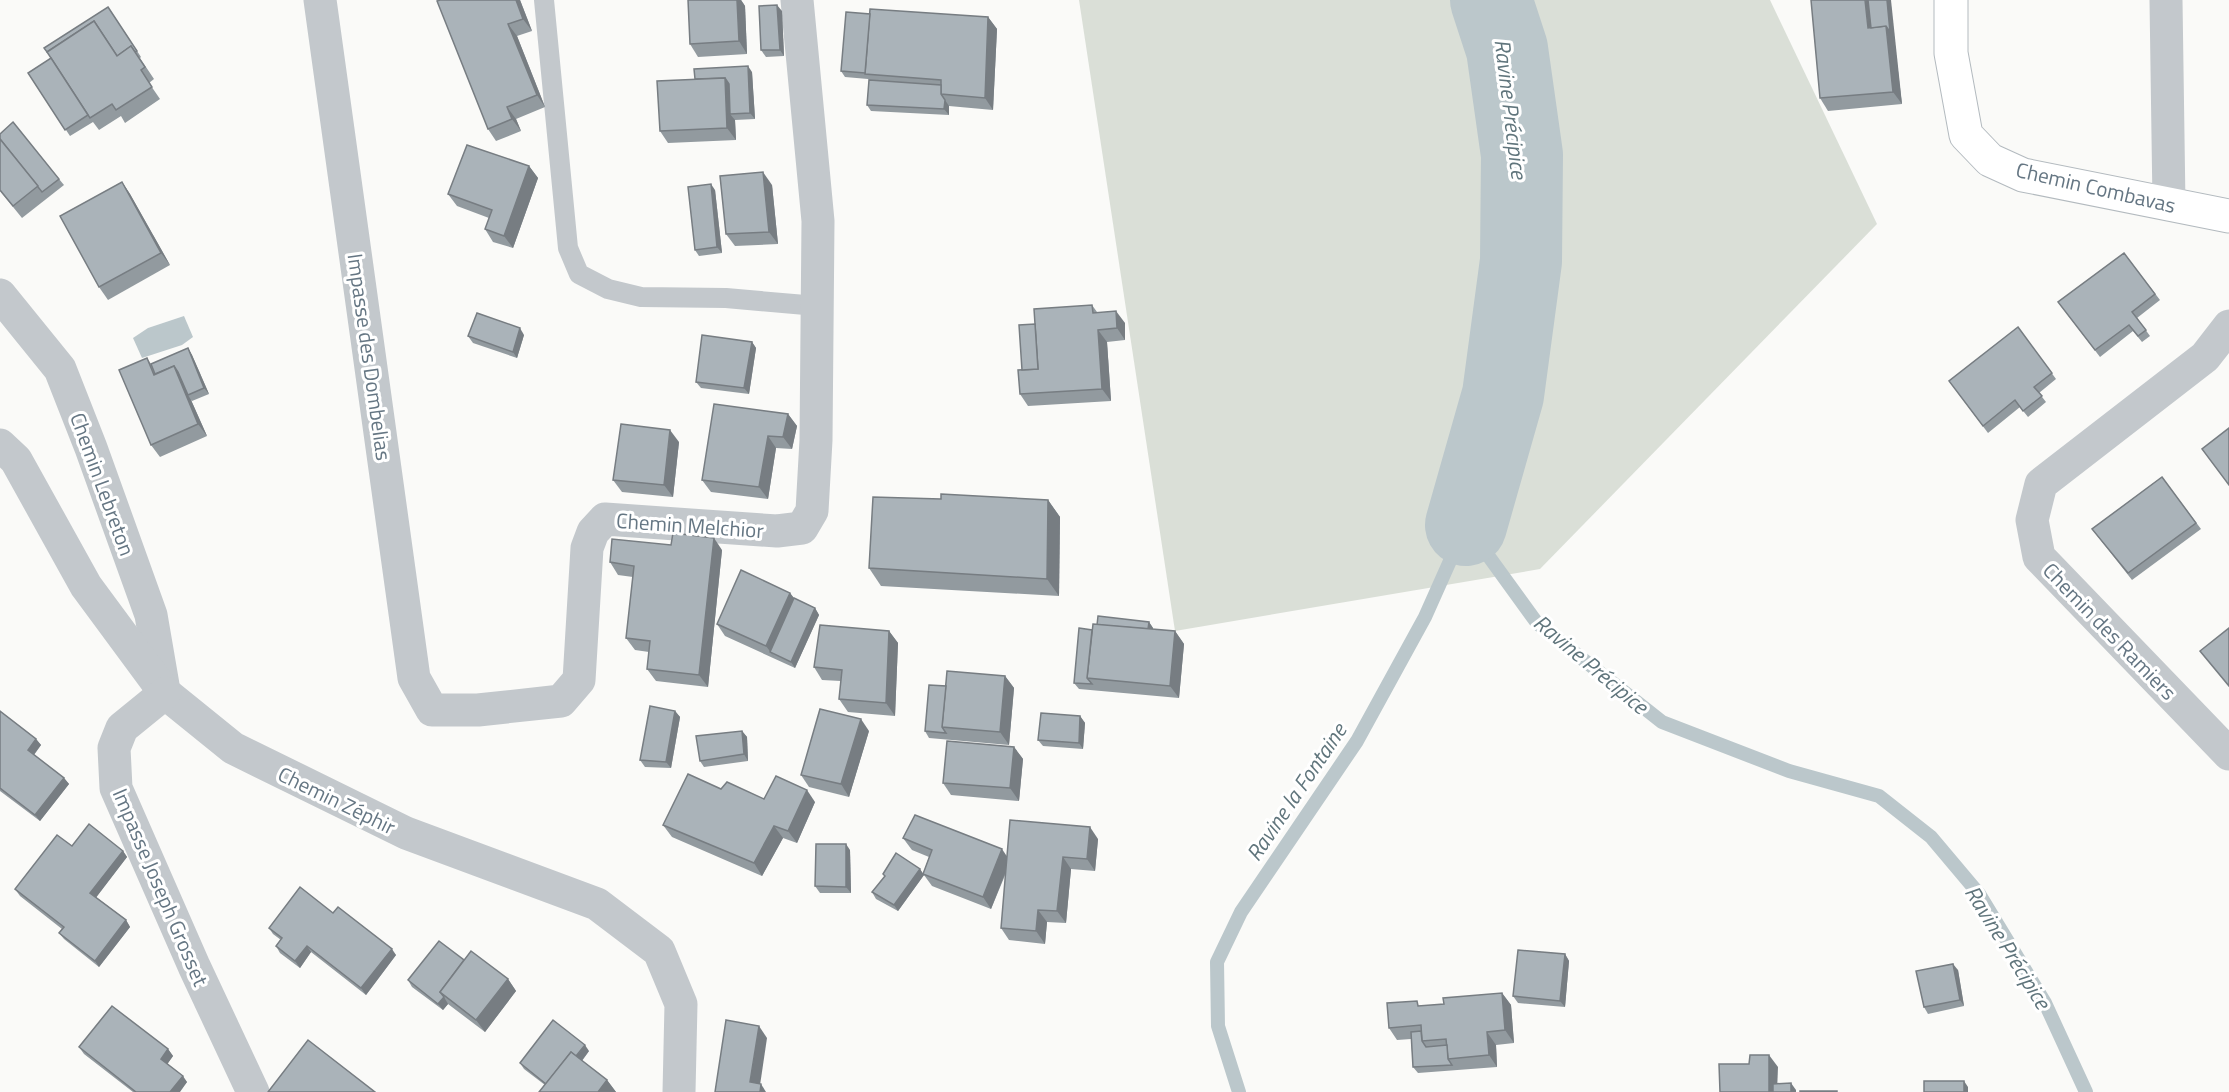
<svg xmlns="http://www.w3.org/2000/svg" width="2229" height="1092" viewBox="0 0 2229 1092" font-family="'Titillium Web',sans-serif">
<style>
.green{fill:#dadfd7}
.water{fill:#bbc7cb}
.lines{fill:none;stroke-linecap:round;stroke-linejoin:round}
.stream{stroke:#bbc7cb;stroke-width:14}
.river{stroke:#bbc7cb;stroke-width:82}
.secondary-casing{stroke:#b3babf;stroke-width:35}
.lane{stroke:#c3c8cc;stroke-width:20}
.street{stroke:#c3c8cc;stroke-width:33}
.secondary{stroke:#fff;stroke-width:33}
.wall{fill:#929a9f}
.shaded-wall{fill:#777d82}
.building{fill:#aab3b9;stroke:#777d82;stroke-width:1.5}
.labels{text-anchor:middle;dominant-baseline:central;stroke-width:6;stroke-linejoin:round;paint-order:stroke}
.street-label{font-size:21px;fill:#657683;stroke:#fff}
.water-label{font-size:22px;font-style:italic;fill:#60757c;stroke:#fff}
</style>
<rect width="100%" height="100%" fill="#fafaf8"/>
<path class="green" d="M1079 0H1770L1877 224 1540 569 1175 631Z"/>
<path class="water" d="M184 316 193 337 182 345 142 358 133 338 148 328Z"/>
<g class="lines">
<path class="stream" d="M1239 1092 1218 1026 1217 962 1241 912 1357 741 1425 617 1466 525 1537 623 1662 722 1789 771 1879 796 1931 837 1979 894 2045 1003 2086 1092"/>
<path class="river" d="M1466 525 1503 395 1521 261 1522 155 1507 49 1491 0"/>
<g class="secondary-casing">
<path id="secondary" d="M1951 0V53L1966 135 1990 160 2023 175 2229 216"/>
</g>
<path class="lane" d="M544 0 568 248 579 274 608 289 641 297 726 298 817 306"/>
<g class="street">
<path d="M320 0 414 678 432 710H478L561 701 579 680 587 548 593 532 605 519 777 531 802 528 812 511 816 440 818 221 797 0"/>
<path d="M2166 0 2169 204"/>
<path d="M0 295 60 369 91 448 151 615 163 685"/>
<path d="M2229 326 2205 357 2041 484 2032 520 2039 557 2229 754"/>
<path d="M0 445 16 460 86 586 165 693 233 748 406 833 597 904 659 951 681 1004 679 1092"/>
<path d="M165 693 122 728 114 748 116 788 194 966 253 1092"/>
</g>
<use href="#secondary" class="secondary"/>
</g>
<g class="wall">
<path d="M439 0H520L532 31 517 36 545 107 516 119 521 131 496 141 488 129Z"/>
<path d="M688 0H741L745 6 747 54 698 57 690 44Z"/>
<path d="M108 7 141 57 140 58 154 79 149 83 160 99 125 123 121 116 99 130 93 122 70 136 28 73 51 58Z"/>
<path d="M782 11 784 56 766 57 761 50Z"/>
<path d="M870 14 988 17 997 29 993 110 949 106V115L871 111 867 105 869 80 868 79 845 77 841 71Z"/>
<path d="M1894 38 1902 104 1828 111 1820 98Z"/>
<path d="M752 72 755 119 735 120 736 140 668 143 660 131 695 79Z"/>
<path d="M0 134 59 179 64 185 22 218 0 191Z"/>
<path d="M529 166 538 178 513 248 493 242 485 229 489 218 457 206 448 194Z"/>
<path d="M122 182 130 194 170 265 108 300 99 287Z"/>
<path d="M772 185 778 244 735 246 726 234Z"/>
<path d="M715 190 722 253 699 256 695 250Z"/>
<path d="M2124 253 2160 300 2137 318 2150 336 2142 342 2133 331 2100 357 2058 302Z"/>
<path d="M1092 305 1097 312 1125 323V340L1107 342 1111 401 1028 406 1020 394 1035 324Z"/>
<path d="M2018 327 2056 379 2039 393 2046 402 2028 417 2020 407 1988 433 1949 381Z"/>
<path d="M524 335 517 358 473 343 468 336Z"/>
<path d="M752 342 756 348 749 394 701 388 696 382Z"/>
<path d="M188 348 192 355 209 394 192 401 191 400 207 436 160 457 151 445 147 358 151 364Z"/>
<path d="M788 414 797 426 792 449 776 448 768 499 711 492 702 480Z"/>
<path d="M679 442 673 497 622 492 613 480Z"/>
<path d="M2162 477 2201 529 2132 580 2092 529Z"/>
<path d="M941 499 1048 500 1060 517 1059 596 881 586 869 568Z"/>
<path d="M722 550 708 687 656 681 647 669 649 652 635 650 626 638 633 577 618 575 610 562Z"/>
<path d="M790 593 794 598 815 608 819 615 795 668 725 636 717 624Z"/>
<path d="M1149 622 1153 628V630L1175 631 1184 644 1179 698 1079 689 1074 683 1092 630 1097 625Z"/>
<path d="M889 631 898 643 895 716 848 712 839 699 841 681 822 680 814 667Z"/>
<path d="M1005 676 1014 688 1009 745 929 738 925 731 946 686Z"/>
<path d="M0 711 36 739 41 745 34 755 64 778 69 784 40 821 0 791Z"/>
<path d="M675 711 680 717 671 768 645 767 640 760Z"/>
<path d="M1080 716 1085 723 1083 749 1043 746 1038 740Z"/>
<path d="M742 731 747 737 748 761 704 767 700 761Z"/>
<path d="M869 731 849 797 809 787 801 775Z"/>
<path d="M1014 747 1023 759 1019 801 951 795 943 783Z"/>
<path d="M721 789 764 799 815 802 797 843 783 838 762 876 672 837 663 825Z"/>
<path d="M903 838 1007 856 1098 839 1095 871 1071 869 1066 923 1047 922 1045 944 1009 940 1001 928 1006 873 991 909 932 886 924 875 898 911 876 899 872 892 885 877 883 874 920 869 923 874 929 857 912 850Z"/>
<path d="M72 846 123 851 127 857 96 897 126 920 130 927 99 967 64 939 59 933 62 929 20 896 15 889Z"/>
<path d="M850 850 851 893H820L815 886Z"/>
<path d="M333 913 396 955 366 995 311 952 300 968 280 953 276 946 281 940 273 934 269 928Z"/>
<path d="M1565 954 1569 961 1565 1007 1518 1003 1513 996Z"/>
<path d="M464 960 508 979 516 991 485 1032 448 1004 443 1010 412 987 408 980Z"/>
<path d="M1958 970 1964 1006 1928 1014 1924 1007Z"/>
<path d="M1502 993 1511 1005 1514 1043 1496 1045 1497 1067 1418 1073 1413 1067 1411 1039 1397 1040 1389 1028 1421 1006 1444 1004Z"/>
<path d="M79 1047 168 1049 173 1056 167 1064 187 1082 179 1092H133L84 1054Z"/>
<path d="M589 1051 582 1061 607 1080 616 1092H539L545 1085 524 1069 520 1063Z"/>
</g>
<g class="shaded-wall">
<path d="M516 0H520L532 31 523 19Z"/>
<path d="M737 0H741L745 6 747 54 739 41Z"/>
<path d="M1865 0H1872L1875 33 1868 28Z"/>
<path d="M1887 0H1891L1902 104 1893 92 1886 26Z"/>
<path d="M777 5 782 11 784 56 780 50Z"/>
<path d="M988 17 997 29 993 110 985 98Z"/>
<path d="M508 24 517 36 545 107 537 95Z"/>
<path d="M748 66 752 72 755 119 750 113Z"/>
<path d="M725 78 733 90 730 114 735 120 736 140 727 128Z"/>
<path d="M945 100 949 106V115L944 109Z"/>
<path d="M507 107 516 119 521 131 512 119Z"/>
<path d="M529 166 538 178 513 248 504 236Z"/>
<path d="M763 172 772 185 778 244 769 232Z"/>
<path d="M122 182 130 194 170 265 161 253Z"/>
<path d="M711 184 715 190 722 253 717 247Z"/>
<path d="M1116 311 1125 323V340L1117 328Z"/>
<path d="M520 328 524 335 517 358 513 352Z"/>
<path d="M1098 330 1107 342 1111 401 1102 389Z"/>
<path d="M752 342 756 348 749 394 744 388Z"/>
<path d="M188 348 192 355 209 394 204 388Z"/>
<path d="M174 366 182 378 188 395 191 400 207 436 198 424Z"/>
<path d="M788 414 797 426 792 449 783 437Z"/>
<path d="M670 430 679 442 673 497 664 485Z"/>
<path d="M768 436 776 448 768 499 759 487Z"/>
<path d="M1048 500 1060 517 1059 596 1047 579Z"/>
<path d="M714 538 722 550 708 687 699 675Z"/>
<path d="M790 593 799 605 770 652 775 658 766 646Z"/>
<path d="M815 608 819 615 795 668 791 662Z"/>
<path d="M1149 622 1153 628 1152 641 1148 634Z"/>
<path d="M889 631 898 643 895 716 886 703Z"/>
<path d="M1175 631 1184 644 1179 698 1170 686Z"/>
<path d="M1005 676 1014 688 1009 745 1000 732Z"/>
<path d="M675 711 680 717 671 768 666 762Z"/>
<path d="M1080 716 1085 723 1083 749 1079 743Z"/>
<path d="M861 719 869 731 849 797 841 784Z"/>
<path d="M742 731 747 737 748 761 744 754Z"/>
<path d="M36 739 41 745 32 757 28 750Z"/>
<path d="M1014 747 1023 759 1019 801 1010 788Z"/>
<path d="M64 778 69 784 40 821 35 815Z"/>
<path d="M807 790 815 802 797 843 788 831Z"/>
<path d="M774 826 783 838 762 876 754 863Z"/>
<path d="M1090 827 1098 839 1095 871 1087 859Z"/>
<path d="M846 844 850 850 851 893 846 887Z"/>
<path d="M1002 849 1010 861 991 909 983 897Z"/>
<path d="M123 851 127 857 95 899 90 893Z"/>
<path d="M1063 857 1071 869 1066 923 1057 911Z"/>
<path d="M920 869 924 875 898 911 894 905Z"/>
<path d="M1038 910 1047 922 1045 944 1036 931Z"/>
<path d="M126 920 130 927 99 967 95 961Z"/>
<path d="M307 946 311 952 300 968 295 961Z"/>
<path d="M392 949 396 955 366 995 361 988Z"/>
<path d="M1565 954 1569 961 1565 1007 1560 1001Z"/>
<path d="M1953 964 1958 970 1964 1006 1960 1000Z"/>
<path d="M508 979 516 991 485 1032 476 1020Z"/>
<path d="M1502 993 1511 1005 1514 1043 1505 1030Z"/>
<path d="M444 997 448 1004 443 1010 438 1004Z"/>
<path d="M759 1026 767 1038 759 1092 750 1082Z"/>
<path d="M1487 1032 1496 1045 1497 1067 1489 1055Z"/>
<path d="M585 1045 589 1051 558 1092 552 1088Z"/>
<path d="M168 1049 173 1056 166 1066 161 1059Z"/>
<path d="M1769 1055 1778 1067 1777 1092H1769Z"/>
<path d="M183 1076 187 1082 180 1092H170Z"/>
<path d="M607 1080 616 1092H598Z"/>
<path d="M1964 1081 1968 1087V1092H1964Z"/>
<path d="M1791 1083 1796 1090V1092H1791Z"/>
<path d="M761 1084 766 1092H760Z"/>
</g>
<g class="building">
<path d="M440 0H516L523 19 508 24 537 95 507 107 512 119 488 129 437 1Z"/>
<path d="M688 0H737L739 41 690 44Z"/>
<path d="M1811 0H1865L1868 28 1886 26 1893 92 1820 98Z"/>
<path d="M1868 0H1887L1890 32 1886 26 1871 28Z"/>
<path d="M777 5 780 50H761L759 6Z"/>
<path d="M108 7 137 51 135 52 131 46 117 56 94 21 47 52 44 48Z"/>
<path d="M870 9 988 17 985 98 941 94V80L865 74Z"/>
<path d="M846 12 870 14 865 73 841 71Z"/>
<path d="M94 21 117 56 131 46 145 67 141 70 152 87 116 110 112 104 90 118 47 52Z"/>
<path d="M51 58 88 115 65 130 28 73Z"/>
<path d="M748 66 750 113 730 114 729 84 725 78 695 79 694 69Z"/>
<path d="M725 78 727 128 660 131 657 81Z"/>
<path d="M869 80 941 85V94L945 100 944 109 867 105Z"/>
<path d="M13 122 59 179 42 192 0 139V134Z"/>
<path d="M0 139 38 186 13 206 0 190Z"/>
<path d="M467 145 529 166 504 236 485 229 492 210 448 194Z"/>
<path d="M763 172 769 232 726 234 720 176Z"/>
<path d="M122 182 161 253 99 287 60 216Z"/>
<path d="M711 184 717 247 695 250 688 187Z"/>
<path d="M2124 253 2155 294 2132 312 2146 330 2138 336 2129 325 2095 350 2058 302Z"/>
<path d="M1092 305 1093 313 1116 311 1117 328 1098 330 1102 389 1020 394 1018 370 1038 369 1034 309Z"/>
<path d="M477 313 520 328 513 352 468 336Z"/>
<path d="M1035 324 1038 369 1022 370 1019 325Z"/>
<path d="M2018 327 2052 373 2034 387 2042 396 2023 411 2015 400 1983 426 1949 381Z"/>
<path d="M702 335 752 342 744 388 696 382Z"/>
<path d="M188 348 204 388 188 395 178 372 174 366 155 374 151 364Z"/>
<path d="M147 358 154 375 174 366 198 424 151 445 119 370Z"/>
<path d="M714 404 788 414 783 437 768 436 759 487 702 480Z"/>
<path d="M621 424 670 430 664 485 613 480Z"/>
<path d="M2229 428V485L2202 449Z"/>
<path d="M2162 477 2196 523 2128 573 2092 529Z"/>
<path d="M941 494 1048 500 1047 579 869 568 873 497 941 499Z"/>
<path d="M673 533 714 538 699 675 647 669 650 641 626 638 634 566 610 562 612 539 671 545Z"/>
<path d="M741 570 790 593 766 646 717 624Z"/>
<path d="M794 598 815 608 791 662 770 652Z"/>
<path d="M1098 616 1149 622 1148 629 1097 625Z"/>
<path d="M1093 624 1175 631 1170 686 1087 678Z"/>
<path d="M820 625 889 631 886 703 839 699 842 670 814 667Z"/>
<path d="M1079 628 1092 630 1087 678 1092 684 1074 683Z"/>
<path d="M2229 628V686L2200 651Z"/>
<path d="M947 671 1005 676 1000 732 942 727Z"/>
<path d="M929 685 946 686 942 727 946 733 925 731Z"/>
<path d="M650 706 675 711 666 762 640 760Z"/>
<path d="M820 709 861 719 841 784 801 775Z"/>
<path d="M0 711 36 739 28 750 64 778 35 815 0 788Z"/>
<path d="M1041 713 1080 716 1079 743 1038 740Z"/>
<path d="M742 731 744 754 700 761 696 736Z"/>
<path d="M947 741 1014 747 1010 788 943 783Z"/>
<path d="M688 774 721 789 727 782 764 799 776 776 807 790 788 831 774 826 754 863 663 825Z"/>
<path d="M915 815 1002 849 983 897 923 874 932 850 903 838Z"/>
<path d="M1010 820 1090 827 1087 859 1063 857 1057 911 1038 910 1036 931 1001 928Z"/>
<path d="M89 824 123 851 90 893 126 920 95 961 59 933 64 927 15 889 57 835 72 846Z"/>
<path d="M816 844H846V887L815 886Z"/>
<path d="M896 853 920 869 894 905 872 892 885 876 883 874Z"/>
<path d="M300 887 333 913 338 907 392 949 361 988 307 946 295 961 276 946 282 938 269 928Z"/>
<path d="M439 941 464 960 440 992 444 997 438 1004 408 980Z"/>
<path d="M1518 950 1565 954 1560 1001 1513 996Z"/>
<path d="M471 951 508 979 476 1020 440 992Z"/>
<path d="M1953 964 1960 1000 1924 1007 1916 971Z"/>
<path d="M1502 993 1505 1030 1487 1032 1489 1055 1448 1059 1446 1039 1422 1041 1421 1025 1389 1028 1387 1003 1417 1001 1418 1006 1444 1004 1443 998Z"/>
<path d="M112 1006 168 1049 161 1059 183 1076 170 1092H136L79 1047Z"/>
<path d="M553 1020 585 1045 576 1056 571 1052 546 1084 520 1063Z"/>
<path d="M726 1020 759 1026 750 1082 761 1084 760 1092H715Z"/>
<path d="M1421 1031 1422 1041 1426 1047 1447 1045 1448 1059 1452 1065 1413 1067 1411 1032Z"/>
<path d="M308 1040 375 1092H268Z"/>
<path d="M571 1052 607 1080 598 1092H539Z"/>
<path d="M1750 1055H1769V1092H1720L1719 1064H1749Z"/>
<rect x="1924" y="1081" width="40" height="11"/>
<path d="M1791 1083V1092H1773V1084Z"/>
<rect x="1800" y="1091" width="37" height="1"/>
</g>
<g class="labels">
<g class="street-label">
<text transform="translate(2096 187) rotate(13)">Chemin Combavas</text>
<text transform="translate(370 357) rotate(82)">Impasse des Dombelias</text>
<text transform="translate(103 484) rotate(70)">Chemin Lebreton</text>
<text transform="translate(690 525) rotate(4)">Chemin Melchior</text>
<text transform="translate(2110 631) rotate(46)">Chemin des Ramiers</text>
<text transform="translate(337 800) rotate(26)">Chemin Zéphir</text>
<text transform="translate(161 887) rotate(67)">Impasse Joseph Grosset</text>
</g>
<g class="water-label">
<text transform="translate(1511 109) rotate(83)">Ravine Précipice</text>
<text transform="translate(1591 664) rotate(40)">Ravine Précipice</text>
<text transform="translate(1296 792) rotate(-56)">Ravine la Fontaine</text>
<text transform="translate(2008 947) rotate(58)">Ravine Précipice</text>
</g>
</g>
</svg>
